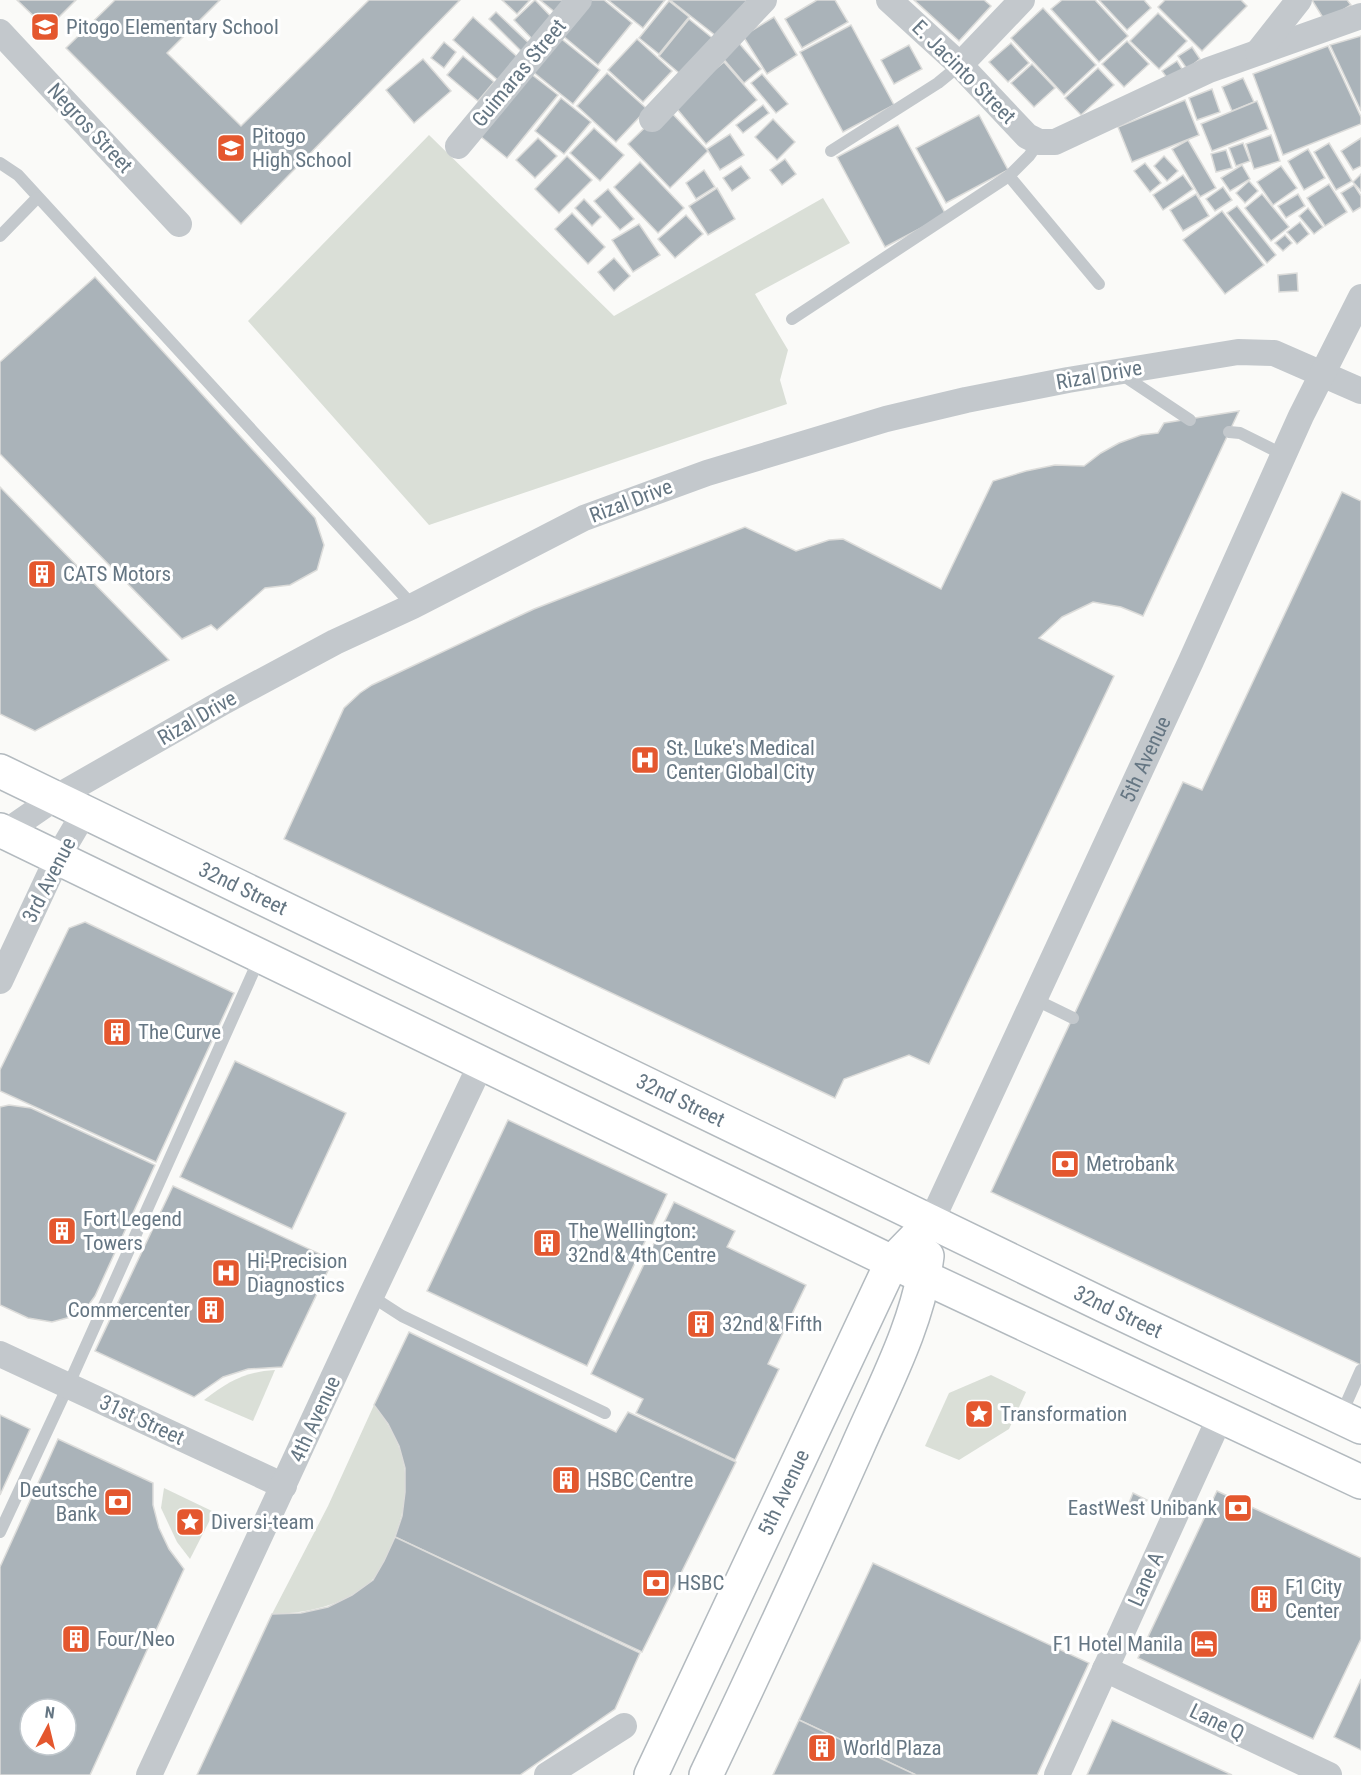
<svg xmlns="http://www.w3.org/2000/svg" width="1361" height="1775" viewBox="0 0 1361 1775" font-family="'Roboto Condensed',sans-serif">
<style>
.green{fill:#dadfd7}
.building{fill:#aab3b9;stroke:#dcdcda;stroke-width:1.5;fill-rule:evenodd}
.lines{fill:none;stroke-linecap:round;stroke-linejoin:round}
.secondary-casing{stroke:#b3babf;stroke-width:36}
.lane{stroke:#c3c8cc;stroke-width:12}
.street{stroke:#c3c8cc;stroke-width:26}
.secondary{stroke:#fff;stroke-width:33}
.labels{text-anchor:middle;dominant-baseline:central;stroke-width:6;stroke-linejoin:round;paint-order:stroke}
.poi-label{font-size:21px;fill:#657683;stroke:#fff;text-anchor:start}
.street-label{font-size:21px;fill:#657683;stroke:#fff}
</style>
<rect width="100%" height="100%" fill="#fafaf8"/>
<g class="green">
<path d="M429 135 614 316 823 198 850 243 755 294 788 350 780 380 787 404 429 525 248 321Z"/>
<path d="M275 1370 253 1421 204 1400C229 1381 244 1372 275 1370Z"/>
<path d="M991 1375 1026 1392 1009 1429 959 1460 925 1446 949 1393Z"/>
<path d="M374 1405C411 1452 414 1491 391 1546 386 1558 380 1573 370 1582 341 1606 309 1613 272 1614L328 1506Z"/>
<path d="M164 1488 214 1512 190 1559 177 1542 161 1508Z"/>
</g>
<g class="building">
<path d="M17 0H76L47 29Z"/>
<path d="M115 0H220L167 53 241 126 369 0H460L241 224 66 48Z"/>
<path d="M502 0H530L517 14Z"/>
<path d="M535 0 558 24 537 44 514 20Z"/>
<path d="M540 0H577L562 18Z"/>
<path d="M590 0H604L632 23 598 65 562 35Z"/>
<path d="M608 0H665L643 28Z"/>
<path d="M670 0H747L720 39Z"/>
<path d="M817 0H835L848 22 802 48 785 19Z"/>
<path d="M914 0H984L991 6 959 41Z"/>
<path d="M1062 0H1095L1128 36 1099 62 1051 9Z"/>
<path d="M1099 0H1144L1151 8 1127 30Z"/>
<path d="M1165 0H1241L1247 6 1202 51 1158 7Z"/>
<path d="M1312 0H1347L1351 5 1325 21Z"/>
<path d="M669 1 689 17 659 54 639 38Z"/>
<path d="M1043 8 1096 65 1064 95 1011 38Z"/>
<path d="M496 12 533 47 525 55 489 19Z"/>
<path d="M1158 13 1187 41 1159 69 1130 41Z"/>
<path d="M473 17 522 61 502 84 453 40Z"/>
<path d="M774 17 797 55 767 74 743 36Z"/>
<path d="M689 19 716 41 685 78 659 56Z"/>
<path d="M851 25 894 105 843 132 800 52Z"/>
<path d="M1361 36V111L1330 45Z"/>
<path d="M559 37 600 70 573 104 532 71Z"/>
<path d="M637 39 672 71 643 102 608 70Z"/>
<path d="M1127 41 1149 64 1124 87 1102 64Z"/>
<path d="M444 42 456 52 444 68 431 58Z"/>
<path d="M738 42 761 69 744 83 721 56Z"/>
<path d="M1011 43 1029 63 1008 82 989 62Z"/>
<path d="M909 45 922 69 894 84 881 60Z"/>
<path d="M1328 46 1361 117V124L1283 155 1253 74Z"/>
<path d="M1192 47 1200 59 1187 69 1178 56Z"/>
<path d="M463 56 494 82 478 101 447 75Z"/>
<path d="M423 59 451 91 414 123 386 90Z"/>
<path d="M1177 61 1184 72 1170 82 1162 71Z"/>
<path d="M724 62 757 100 706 144 673 104Z"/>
<path d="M1032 64 1055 88 1034 107 1011 83Z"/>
<path d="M1098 68 1114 85 1081 115 1065 98Z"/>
<path d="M607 73 647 109 616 142 577 106Z"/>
<path d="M531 74 558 95 507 158 480 136Z"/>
<path d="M762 74 788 104 776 113 751 83Z"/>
<path d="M1243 78 1254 102 1232 111 1222 87Z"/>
<path d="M1212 89 1220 112 1197 120 1189 98Z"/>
<path d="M561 98 591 122 564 154 535 131Z"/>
<path d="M1185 100 1199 135 1132 162 1118 127Z"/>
<path d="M1257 101 1268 129 1212 151 1201 124Z"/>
<path d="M763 105 769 113 743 133 736 125Z"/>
<path d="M666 107 708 151 670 188 628 144Z"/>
<path d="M979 115 1008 170 946 203 916 148Z"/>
<path d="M773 119 795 142 777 160 755 137Z"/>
<path d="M898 125 946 215 885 247 837 157Z"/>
<path d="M594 128 624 155 600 181 570 153Z"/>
<path d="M730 134 744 155 720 170 707 149Z"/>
<path d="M1271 135 1280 161 1254 169 1246 144Z"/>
<path d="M538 138 557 156 535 178 516 160Z"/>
<path d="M1361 138V166L1353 170 1341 151Z"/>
<path d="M1188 140 1216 188 1200 197 1172 149Z"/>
<path d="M1243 143 1250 161 1236 166 1229 148Z"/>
<path d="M1329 143 1352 181 1336 190 1314 152Z"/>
<path d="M1308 149 1325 178 1304 190 1288 161Z"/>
<path d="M1226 150 1232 168 1216 172 1211 154Z"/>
<path d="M567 156 592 180 559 213 535 189Z"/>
<path d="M1164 156 1178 171 1167 181 1154 166Z"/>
<path d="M785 159 796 174 782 185 770 170Z"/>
<path d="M640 162 684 208 658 233 614 187Z"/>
<path d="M1145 163 1161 183 1150 192 1134 171Z"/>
<path d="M1242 165 1250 179 1230 191 1221 178Z"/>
<path d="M741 166 750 178 732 191 723 178Z"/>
<path d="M1281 166 1297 188 1273 205 1257 182Z"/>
<path d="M704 170 715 187 696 199 686 183Z"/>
<path d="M1361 174V191L1353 182Z"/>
<path d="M1183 175 1193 189 1163 210 1153 195Z"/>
<path d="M1249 181 1258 191 1245 203 1236 193Z"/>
<path d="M1329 184 1347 212 1325 226 1307 198Z"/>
<path d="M1354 185 1361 196V207L1353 212 1341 193Z"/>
<path d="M1223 187 1232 200 1215 211 1206 199Z"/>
<path d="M717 188 735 219 708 235 689 206Z"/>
<path d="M608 189 634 219 620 230 594 201Z"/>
<path d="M1196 194 1209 216 1183 231 1170 210Z"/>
<path d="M1262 194 1289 227 1271 241 1245 208Z"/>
<path d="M1298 194 1305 206 1286 218 1278 206Z"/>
<path d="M584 199 601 217 592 226 575 208Z"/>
<path d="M1237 206 1276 255 1267 263 1227 213Z"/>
<path d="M1308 208 1323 227 1314 234 1299 216Z"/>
<path d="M1222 211 1264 265 1225 294 1183 240Z"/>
<path d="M572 213 605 247 588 264 555 229Z"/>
<path d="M686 215 703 234 675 258 658 239Z"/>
<path d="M1300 222 1309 234 1297 244 1287 232Z"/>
<path d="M639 224 660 255 633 272 612 240Z"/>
<path d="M1285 235 1292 243 1283 251 1275 243Z"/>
<path d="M614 258 630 276 614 291 598 272Z"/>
<path d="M1297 273 1298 291 1279 292 1278 275Z"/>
<path d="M95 277 315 518 324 545 317 570 290 585 265 588 217 630 211 625 182 639 0 454V362Z"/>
<path d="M1239 411 1143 616 1121 607 1093 602 1062 617 1039 638 1114 676 929 1064 909 1055 844 1079 835 1098 284 839 344 708 360 693 372 685 534 609 745 527 796 551 829 540 843 539 941 589 993 481 1026 471 1055 465 1084 466 1101 453 1119 443 1141 435 1158 433 1164 423Z"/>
<path d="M0 487 169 660 35 731 0 714Z"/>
<path d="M1342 492 1361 501V1365L991 1192 1183 782 1202 790Z"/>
<path d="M85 922 234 993 156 1162 0 1091V1070L69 928Z"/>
<path d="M235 1061 346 1113 292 1229 180 1177Z"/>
<path d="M9 1105 31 1108 155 1165 95 1296 82 1314 52 1322 28 1318 0 1305V1107Z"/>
<path d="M508 1120 667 1194 587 1366 427 1291Z"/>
<path d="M173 1186 333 1260 282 1367 248 1369 223 1377 194 1397 95 1351Z"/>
<path d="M674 1202 735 1231 727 1247 806 1285 768 1364 779 1369 735 1460 636 1413 643 1399 591 1374Z"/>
<path d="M409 1332 616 1432 628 1412 736 1462 642 1652 395 1537 402 1516 405 1492V1468L399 1446 388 1424 374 1405Z"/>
<path d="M0 1415 30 1429 0 1495Z"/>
<path d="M58 1439 153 1483V1505L159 1528 169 1549 184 1569 90 1775H0V1567ZM30 1709H66V1745H30Z"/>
<path d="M1217 1491 1361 1558V1639L1313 1739 1138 1658Z"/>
<path d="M1133 1493 1147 1500 1142 1509 1129 1503Z"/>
<path d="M395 1537 640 1653 615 1709 520 1775H197L272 1614 301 1613 328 1607 352 1595 373 1580 384 1561Z"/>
<path d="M873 1563 1089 1663 1037 1775H916L799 1720Z"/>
<path d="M1361 1679V1750L1334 1737Z"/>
<path d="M799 1720 916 1775H773Z"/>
<path d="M1112 1720 1232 1775H1087Z"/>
</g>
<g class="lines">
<g class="secondary-casing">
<g id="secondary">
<path id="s2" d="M0 771 1103 1305 1361 1427"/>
<path d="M0 830 892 1262 1361 1482"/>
<path id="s3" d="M651 1775 892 1262 931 1222"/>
<path d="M706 1775C758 1666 808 1558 857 1448 884 1386 918 1324 927 1256"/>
</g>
</g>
<g class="lane">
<path d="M831 151 938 83 960 65"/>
<path d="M0 163 18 175 413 606"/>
<path d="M1009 176 1099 284"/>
<path d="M0 236 37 198"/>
<path d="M792 319 1009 176 1029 156 1039 142"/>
<path d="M1121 374 1190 420"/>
<path d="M1229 432 1240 433 1284 455"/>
<path d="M1034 999 1073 1018"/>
<path d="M371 1296 402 1316 605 1413"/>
<path d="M1341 1415 1361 1370"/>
<path d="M0 1532 68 1386 260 957"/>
</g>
<g class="street">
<path d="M889 0 960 65 1027 136 1039 142H1055L1209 70 1361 16"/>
<path d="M0 32 179 224"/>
<path d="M1258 52 1299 0"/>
<path d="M960 65 1022 0"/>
<path d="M652 119 764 0"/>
<path d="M458 146 579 0"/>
<path d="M0 836 55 798 225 701 335 642 413 606 584 518 707 473 886 419 966 400 1068 380 1238 352 1274 353 1361 391"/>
<path d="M0 981 57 859 84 813"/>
<path id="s1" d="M931 1222 1191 661 1301 416 1361 297"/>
<path d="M0 1354 284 1486"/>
<path d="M1105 1669 1329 1775"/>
<path d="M149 1775 371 1296 481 1064"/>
<path d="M547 1775 624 1726"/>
<path d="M1057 1775 1221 1415"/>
</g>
<use href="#secondary" class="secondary"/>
</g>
<defs>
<g id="school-square" transform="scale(1.5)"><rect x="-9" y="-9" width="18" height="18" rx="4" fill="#e4572e" stroke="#fff"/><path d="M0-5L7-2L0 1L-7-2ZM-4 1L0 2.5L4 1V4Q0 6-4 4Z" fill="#fff"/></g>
<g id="building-square" transform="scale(1.5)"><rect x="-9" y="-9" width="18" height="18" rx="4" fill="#e4572e" stroke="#fff"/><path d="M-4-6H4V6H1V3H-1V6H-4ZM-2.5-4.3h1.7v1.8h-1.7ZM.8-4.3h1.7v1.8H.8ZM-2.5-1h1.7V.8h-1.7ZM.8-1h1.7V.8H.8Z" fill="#fff"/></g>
<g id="hospital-square" transform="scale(1.5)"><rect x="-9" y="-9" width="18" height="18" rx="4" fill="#e4572e" stroke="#fff"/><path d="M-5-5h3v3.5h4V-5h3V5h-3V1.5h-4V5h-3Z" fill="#fff"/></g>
<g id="bank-square" transform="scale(1.5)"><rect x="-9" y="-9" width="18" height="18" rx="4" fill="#e4572e" stroke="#fff"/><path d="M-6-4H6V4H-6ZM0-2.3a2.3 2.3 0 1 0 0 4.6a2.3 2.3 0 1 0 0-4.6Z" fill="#fff"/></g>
<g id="sight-square" transform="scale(1.5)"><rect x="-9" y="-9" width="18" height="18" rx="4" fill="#e4572e" stroke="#fff"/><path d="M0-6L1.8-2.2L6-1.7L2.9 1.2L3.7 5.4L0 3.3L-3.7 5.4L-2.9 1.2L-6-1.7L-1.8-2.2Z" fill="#fff"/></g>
<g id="hotel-square" transform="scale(1.5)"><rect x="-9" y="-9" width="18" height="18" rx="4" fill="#e4572e" stroke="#fff"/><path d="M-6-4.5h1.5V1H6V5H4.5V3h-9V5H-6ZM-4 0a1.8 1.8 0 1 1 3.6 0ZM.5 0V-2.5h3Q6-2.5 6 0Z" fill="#fff"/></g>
</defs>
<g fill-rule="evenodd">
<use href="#school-square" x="45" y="27"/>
<use href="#school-square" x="231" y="148"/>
<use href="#building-square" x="42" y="574"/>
<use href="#hospital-square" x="645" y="760"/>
<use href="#building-square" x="117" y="1032"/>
<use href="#bank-square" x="1065" y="1164"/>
<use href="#building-square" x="62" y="1231"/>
<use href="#building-square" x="547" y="1243"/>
<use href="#hospital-square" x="226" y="1273"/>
<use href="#building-square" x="211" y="1310"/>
<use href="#building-square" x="701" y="1324"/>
<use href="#sight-square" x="979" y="1414"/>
<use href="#building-square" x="566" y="1480"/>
<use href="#bank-square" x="118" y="1502"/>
<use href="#bank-square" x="1238" y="1508"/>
<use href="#sight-square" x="190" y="1522"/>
<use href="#bank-square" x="656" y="1583"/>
<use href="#building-square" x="1264" y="1599"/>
<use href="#building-square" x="76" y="1639"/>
<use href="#hotel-square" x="1204" y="1644"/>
<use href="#building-square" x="822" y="1748"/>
</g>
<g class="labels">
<g class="poi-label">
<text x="66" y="27">Pitogo Elementary School</text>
<text x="252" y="136">Pitogo<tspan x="252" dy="24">High School</tspan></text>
<text x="63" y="574">CATS Motors</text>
<text x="666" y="748">St. Luke's Medical<tspan x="666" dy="24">Center Global City</tspan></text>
<text x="138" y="1032">The Curve</text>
<text x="1086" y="1164">Metrobank</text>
<text x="83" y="1219">Fort Legend<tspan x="83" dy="24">Towers</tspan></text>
<text x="568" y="1231">The Wellington:<tspan x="568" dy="24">32nd &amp; 4th Centre</tspan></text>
<text x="247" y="1261">Hi-Precision<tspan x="247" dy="24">Diagnostics</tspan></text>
<text x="190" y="1310" text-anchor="end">Commercenter</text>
<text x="722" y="1324">32nd &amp; Fifth</text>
<text x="1000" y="1414">Transformation</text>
<text x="587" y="1480">HSBC Centre</text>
<text x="97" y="1490" text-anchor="end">Deutsche<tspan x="97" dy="24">Bank</tspan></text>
<text x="1217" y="1508" text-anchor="end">EastWest Unibank</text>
<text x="211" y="1522">Diversi-team</text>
<text x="677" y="1583">HSBC</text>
<text x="1285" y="1587">F1 City<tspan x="1285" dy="24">Center</tspan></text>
<text x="97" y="1639">Four/Neo</text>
<text x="1183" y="1644" text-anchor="end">F1 Hotel Manila</text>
<text x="843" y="1748">World Plaza</text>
</g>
<g class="street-label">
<text transform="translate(964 72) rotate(45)">E. Jacinto Street</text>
<text transform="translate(519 73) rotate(-50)">Guimaras Street</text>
<text transform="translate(90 128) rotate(47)">Negros Street</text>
<text transform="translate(1099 375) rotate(-10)">Rizal Drive</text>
<text transform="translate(631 501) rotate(-21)">Rizal Drive</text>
<text transform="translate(197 718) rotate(-30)">Rizal Drive</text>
<text stroke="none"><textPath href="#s1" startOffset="510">5th Avenue</textPath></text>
<text transform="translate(49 880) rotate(-63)">3rd Avenue</text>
<text stroke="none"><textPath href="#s2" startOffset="270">32nd Street</textPath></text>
<text stroke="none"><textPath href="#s2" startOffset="756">32nd Street</textPath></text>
<text stroke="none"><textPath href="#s2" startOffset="1242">32nd Street</textPath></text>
<text transform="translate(315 1419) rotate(-65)">4th Avenue</text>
<text transform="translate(142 1420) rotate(25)">31st Street</text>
<text stroke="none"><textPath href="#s3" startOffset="312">5th Avenue</textPath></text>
<text transform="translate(1146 1579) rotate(-66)">Lane A</text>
<text transform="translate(1217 1722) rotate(26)">Lane Q</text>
</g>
</g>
<g transform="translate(48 1727) rotate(7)"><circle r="28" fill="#ffffff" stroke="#c1c8cd" stroke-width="1.5"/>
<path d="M0-4.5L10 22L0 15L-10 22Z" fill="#e4572e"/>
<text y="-9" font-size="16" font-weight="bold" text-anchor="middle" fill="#657683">N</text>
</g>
</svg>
